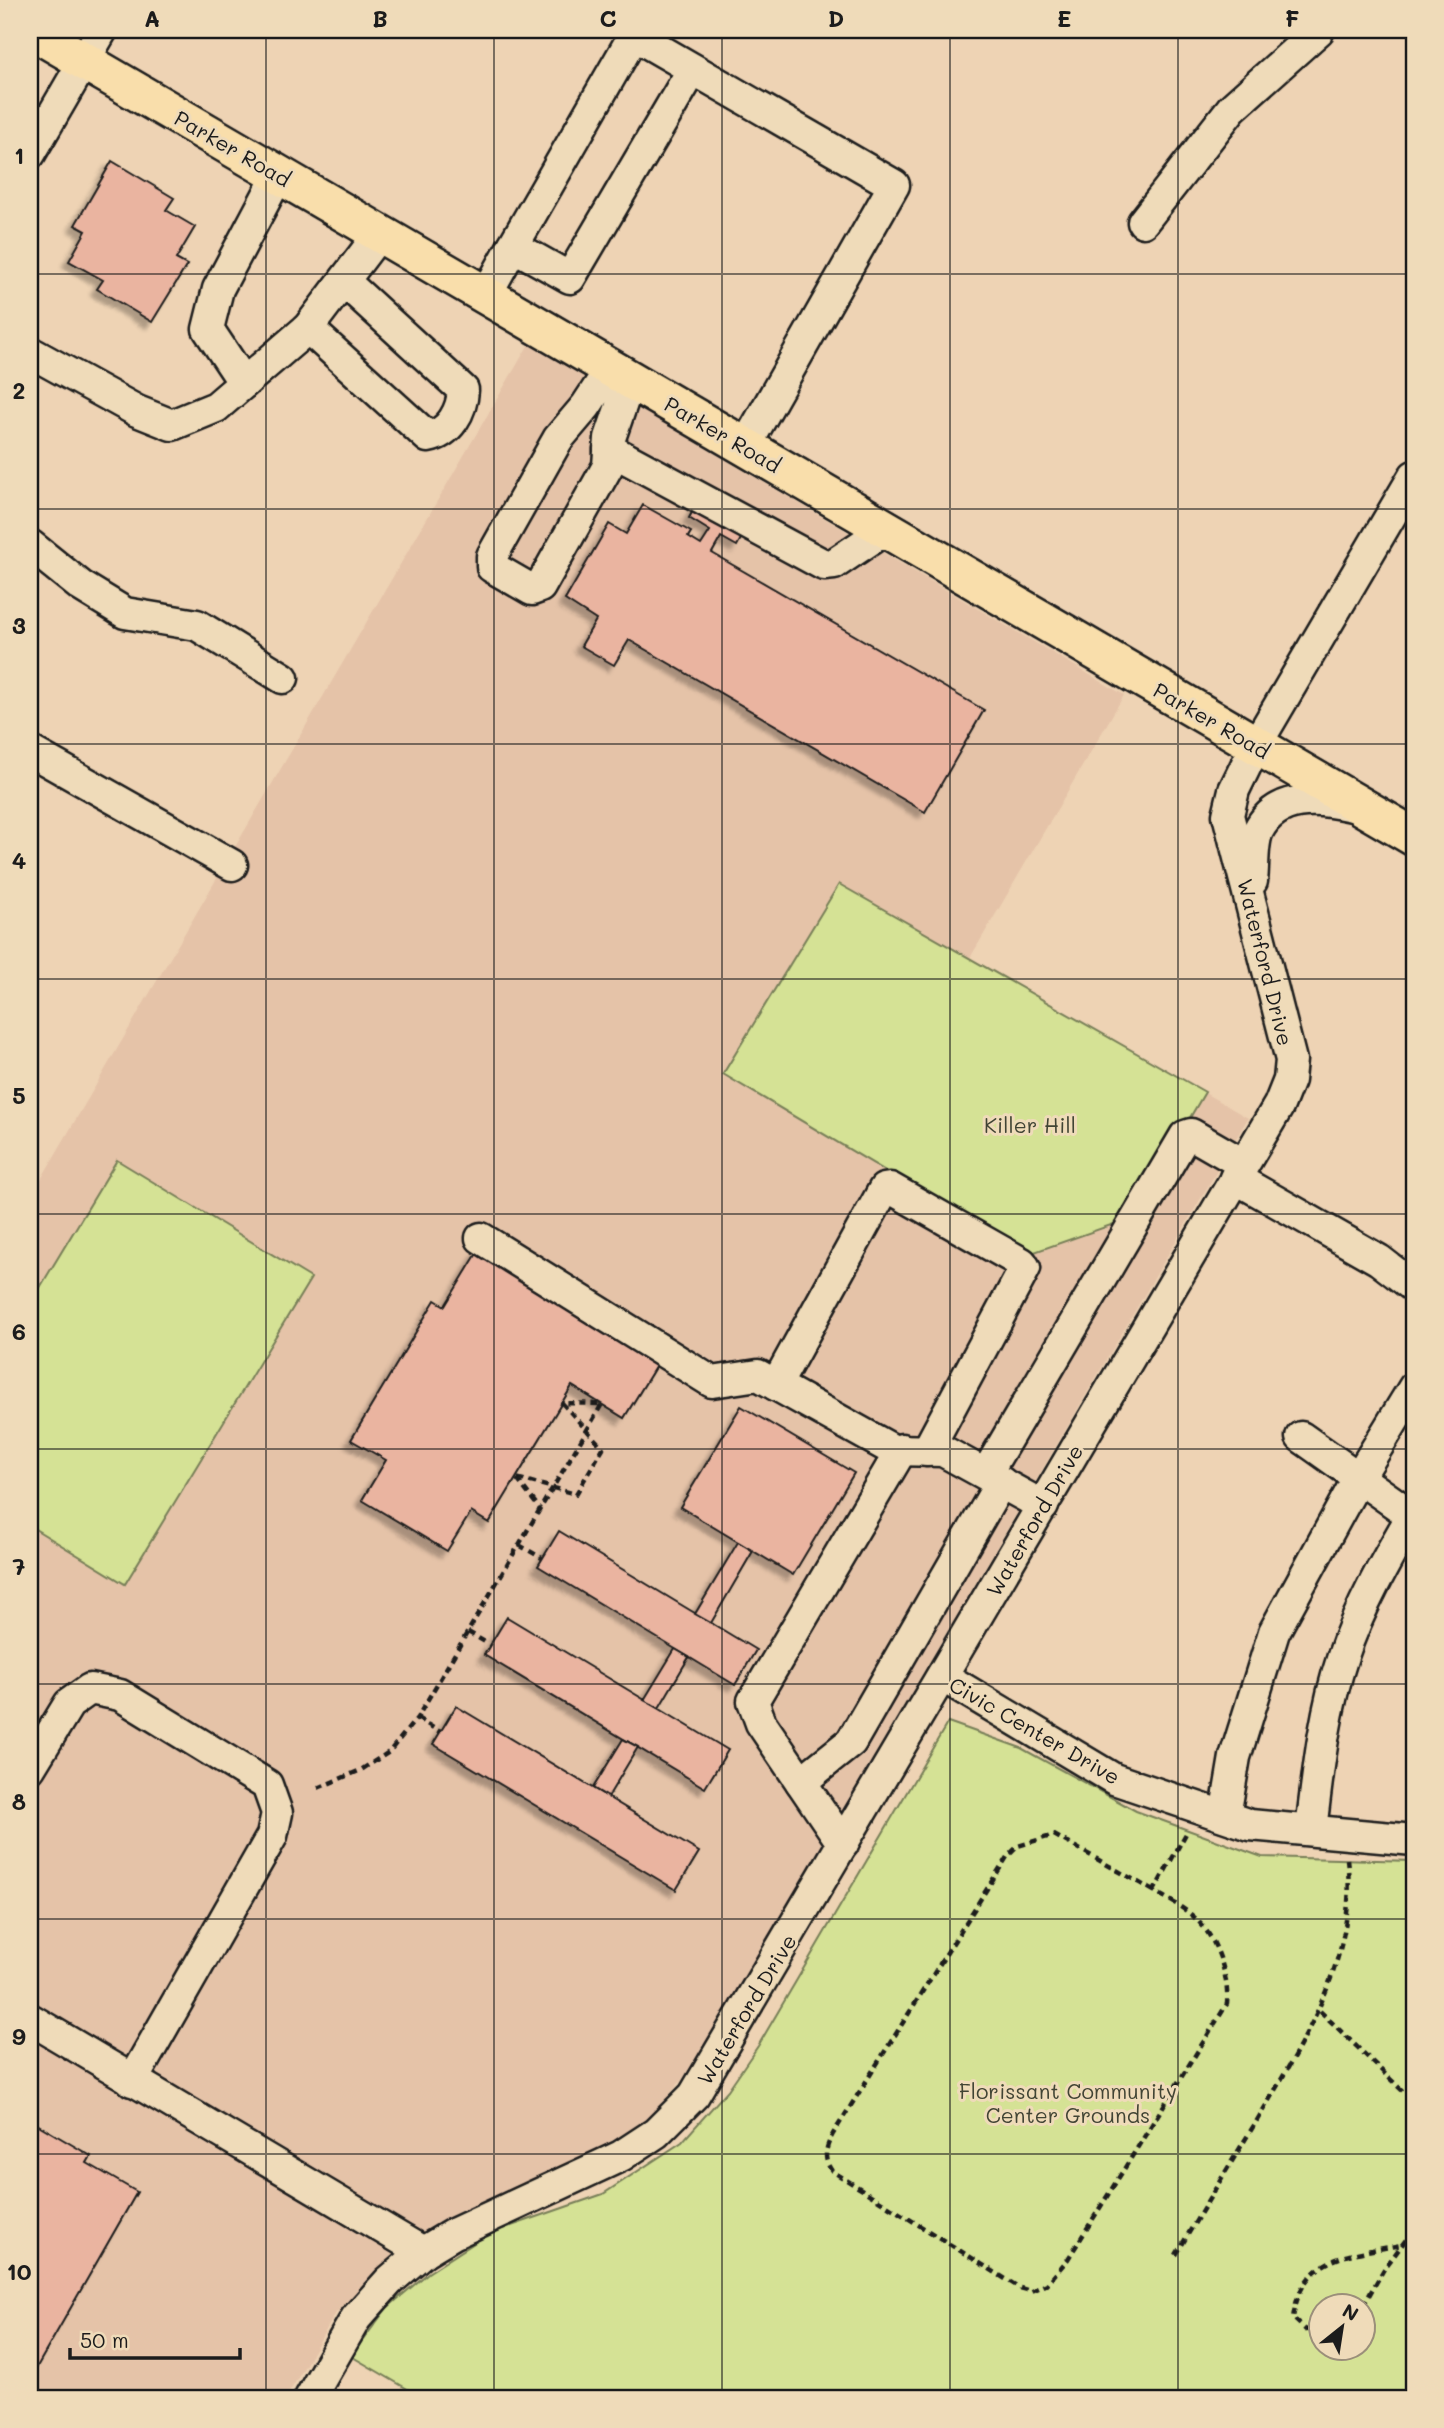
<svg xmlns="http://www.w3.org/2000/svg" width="1444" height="2428" viewBox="0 0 1444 2428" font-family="Mali,sans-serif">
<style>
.built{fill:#e5c3a8}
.green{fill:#d5e295;stroke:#787f58;stroke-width:2;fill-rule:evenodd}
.building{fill:#eab4a0;stroke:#1c1c1c;stroke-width:2;filter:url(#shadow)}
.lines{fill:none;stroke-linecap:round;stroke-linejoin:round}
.minor-casing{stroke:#1c1c1c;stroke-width:35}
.major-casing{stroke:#1c1c1c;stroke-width:42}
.path{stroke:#1c1c1c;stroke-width:4.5;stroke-dasharray:7 5;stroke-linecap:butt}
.minor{stroke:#efdbb9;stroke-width:30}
.major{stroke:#f9deab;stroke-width:37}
.grid{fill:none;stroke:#1c1c1c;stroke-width:2;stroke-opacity:0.55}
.labels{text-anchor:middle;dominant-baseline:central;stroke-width:6;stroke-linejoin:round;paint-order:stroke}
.street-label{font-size:21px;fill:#1c1c1c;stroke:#efdbb9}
.park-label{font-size:21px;fill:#414434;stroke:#efdbb9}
.neatline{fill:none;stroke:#1c1c1c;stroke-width:2.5}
.grid-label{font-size:23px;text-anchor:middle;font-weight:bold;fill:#1c1c1c}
</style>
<defs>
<filter id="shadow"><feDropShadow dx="-6" dy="6" stdDeviation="2" flood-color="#0004"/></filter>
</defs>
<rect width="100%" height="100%" fill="#eed3b4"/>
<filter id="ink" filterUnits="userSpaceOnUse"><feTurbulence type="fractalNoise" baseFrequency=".0143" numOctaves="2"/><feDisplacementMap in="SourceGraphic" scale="14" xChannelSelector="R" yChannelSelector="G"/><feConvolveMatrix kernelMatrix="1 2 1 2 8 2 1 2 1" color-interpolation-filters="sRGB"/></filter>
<g filter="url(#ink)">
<path class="built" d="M529 344 1124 695 970 958 1248 1118 731 2001 682 2080 649 2117 613 2142 564 2168 409 2238 336 2313 286 2398H30V1198Z"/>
<g class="green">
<path d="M839 884 1205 1092 1131 1218 1026 1255 723 1074Z"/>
<path d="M117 1160 311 1278 125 1584 30 1526V1304Z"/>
<path d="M948 1722 1021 1748 1136 1811 1262 1857 1414 1861V2398H423L351 2356 387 2308 428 2273 488 2234 603 2194 682 2142 728 2090 758 2046ZM1322 2306H1364V2348H1322Z"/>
</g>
<g class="building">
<path d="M112 161 174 198 166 210 195 227 176 259 187 265 152 322 97 289 103 280 69 261 86 231 75 225Z"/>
<path d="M643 505 691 532 688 537 701 545 710 531 689 518 696 505 744 533 737 546 721 537 712 553 984 710 925 812 629 640 614 665 581 646 596 620 565 600 609 524 626 534Z"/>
<path d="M479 1250 591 1316 587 1322 657 1364 624 1418 572 1386 489 1523 471 1512 447 1551 362 1500 386 1460 351 1440 435 1300 445 1306Z"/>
<path d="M741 1406 854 1473 793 1575 680 1507Z"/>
<path d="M559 1531 756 1650 735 1685 538 1566Z"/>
<path d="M738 1542 753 1551 711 1623 695 1614Z"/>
<path d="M507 1617 728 1750 705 1788 484 1655Z"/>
<path d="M675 1649 689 1657 659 1708 644 1700Z"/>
<path d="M456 1706 699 1852 676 1890 433 1744Z"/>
<path d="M623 1739 638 1747 608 1797 593 1788Z"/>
<path d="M30 2120 91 2156 87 2163 137 2192 30 2379Z"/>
</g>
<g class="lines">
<g class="minor-casing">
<g id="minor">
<path d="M693 69 570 278 513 246 634 35 894 185 745 447"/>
<path d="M30 154 102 30"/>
<path d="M1143 222 1232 108 1319 30"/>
<path d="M486 295 513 246"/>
<path d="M308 328 428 437C450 433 462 411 463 390L345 282"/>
<path d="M30 352 137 411 172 425 216 407 308 328 380 233"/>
<path d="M611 368 586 406 558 439 492 556V567L532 590 540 587 608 466 610 438 630 380"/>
<path d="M244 383 208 329 218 289 279 174"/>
<path d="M609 449 824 565 834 564 886 529"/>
<path d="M30 545 81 586 125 613 197 625 283 678"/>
<path d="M30 751 232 865"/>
<path d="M1252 881C1254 866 1252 844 1258 831 1276 794 1318 798 1352 806"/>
<path d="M1235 1178 1379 1260 1414 1287"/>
<path d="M481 1238 712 1382 758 1375 893 1450 943 1451 1043 1506"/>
<path d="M776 1385 884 1189 890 1188 1022 1263 1025 1268 927 1451"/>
<path d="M1301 1437 1414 1517"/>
<path d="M986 1474 1185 1136 1191 1134 1243 1164"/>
<path d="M942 1676 1114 1779 1250 1825 1414 1840"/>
<path d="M30 1768 69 1704 90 1689 120 1695 267 1785 277 1813 272 1836 132 2081"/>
<path d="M801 1782 851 1742 1001 1482"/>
<path d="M1225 1816 1235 1757 1274 1632 1356 1482 1414 1387"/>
<path d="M1311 1830C1318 1772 1324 1712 1343 1656 1359 1607 1388 1557 1414 1512"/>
<path d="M843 1844 761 1723 753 1701 902 1449"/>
<path d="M30 2019 423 2252"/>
<path d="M310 2398 356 2318 389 2281 423 2252 453 2234 621 2156 656 2133 694 2095 1279 1105 1289 1080 1291 1060 1228 815 1234 790 1256 745 1414 476"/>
</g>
</g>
<g class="major-casing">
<path id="major" d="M31 30 1414 837"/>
</g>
<g class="path">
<path d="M517 1479 540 1509"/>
<path d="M519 1545 542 1558"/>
<path d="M468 1632 490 1645"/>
<path d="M417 1718 440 1732"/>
<path d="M318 1788 361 1770 389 1752 417 1718 540 1509C561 1474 582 1439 602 1404L562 1403 603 1448 576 1494 516 1478"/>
<path d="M1154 1891 1054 1835 1018 1846 1007 1857 833 2134C826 2147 822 2158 832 2171L1020 2288 1031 2291 1047 2284 1068 2259 1227 2004C1229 1978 1218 1941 1199 1922 1187 1909 1169 1900 1154 1891L1188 1830"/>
<path d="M1320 2011 1414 2102"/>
<path d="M1176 2255C1202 2210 1229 2166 1256 2122 1303 2043 1359 1955 1347 1859"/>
<path d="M1363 2306 1384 2269 1414 2229"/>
<path d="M1322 2328 1306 2330 1293 2318C1302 2255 1348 2255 1401 2245"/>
</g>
<use href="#minor" class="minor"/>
<use href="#major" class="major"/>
</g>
</g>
<path class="grid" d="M266 30V2398M494 30V2398M722 30V2398M950 30V2398M1178 30V2398M30 274H1414M30 509H1414M30 744H1414M30 979H1414M30 1214H1414M30 1449H1414M30 1684H1414M30 1919H1414M30 2154H1414"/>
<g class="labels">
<g class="street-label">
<text transform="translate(233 148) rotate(30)">Parker Road</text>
<text transform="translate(723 434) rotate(30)">Parker Road</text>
<text transform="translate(1212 720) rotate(30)">Parker Road</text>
<text transform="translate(1266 962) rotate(76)">Waterford Drive</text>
<text transform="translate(1034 1520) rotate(-60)">Waterford Drive</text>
<text transform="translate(1035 1730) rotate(30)">Civic Center Drive</text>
<text transform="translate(746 2009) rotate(-59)">Waterford Drive</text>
</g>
<g class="park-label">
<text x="1030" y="1124">Killer Hill</text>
<text x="1068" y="2090">Florissant Community<tspan x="1068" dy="24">Center Grounds</tspan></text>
</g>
</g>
<rect width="1444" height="2428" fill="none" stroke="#efdbb9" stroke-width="77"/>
<g transform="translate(1342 2327) rotate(30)"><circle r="33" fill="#efdbb9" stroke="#9b8f7a" stroke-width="2"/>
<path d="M0-5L12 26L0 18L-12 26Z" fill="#1c1c1c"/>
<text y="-10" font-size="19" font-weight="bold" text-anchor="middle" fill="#1c1c1c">N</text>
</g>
<path d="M70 2348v10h170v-10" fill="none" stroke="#1c1c1c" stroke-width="3.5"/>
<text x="80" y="2348" font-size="21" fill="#1c1c1c" stroke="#efdbb9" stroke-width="5" paint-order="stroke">50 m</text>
<rect x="38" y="38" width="1368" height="2352" class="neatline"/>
<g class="grid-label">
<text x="152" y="27">A</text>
<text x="380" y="27">B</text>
<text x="608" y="27">C</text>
<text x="836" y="27">D</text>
<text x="1064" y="27">E</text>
<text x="1292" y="27">F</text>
<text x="19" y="164">1</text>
<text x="19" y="399">2</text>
<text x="19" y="634">3</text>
<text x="19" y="869">4</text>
<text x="19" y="1104">5</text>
<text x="19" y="1340">6</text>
<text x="19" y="1575">7</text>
<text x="19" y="1810">8</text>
<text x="19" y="2045">9</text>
<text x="19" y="2280">10</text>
</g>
</svg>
